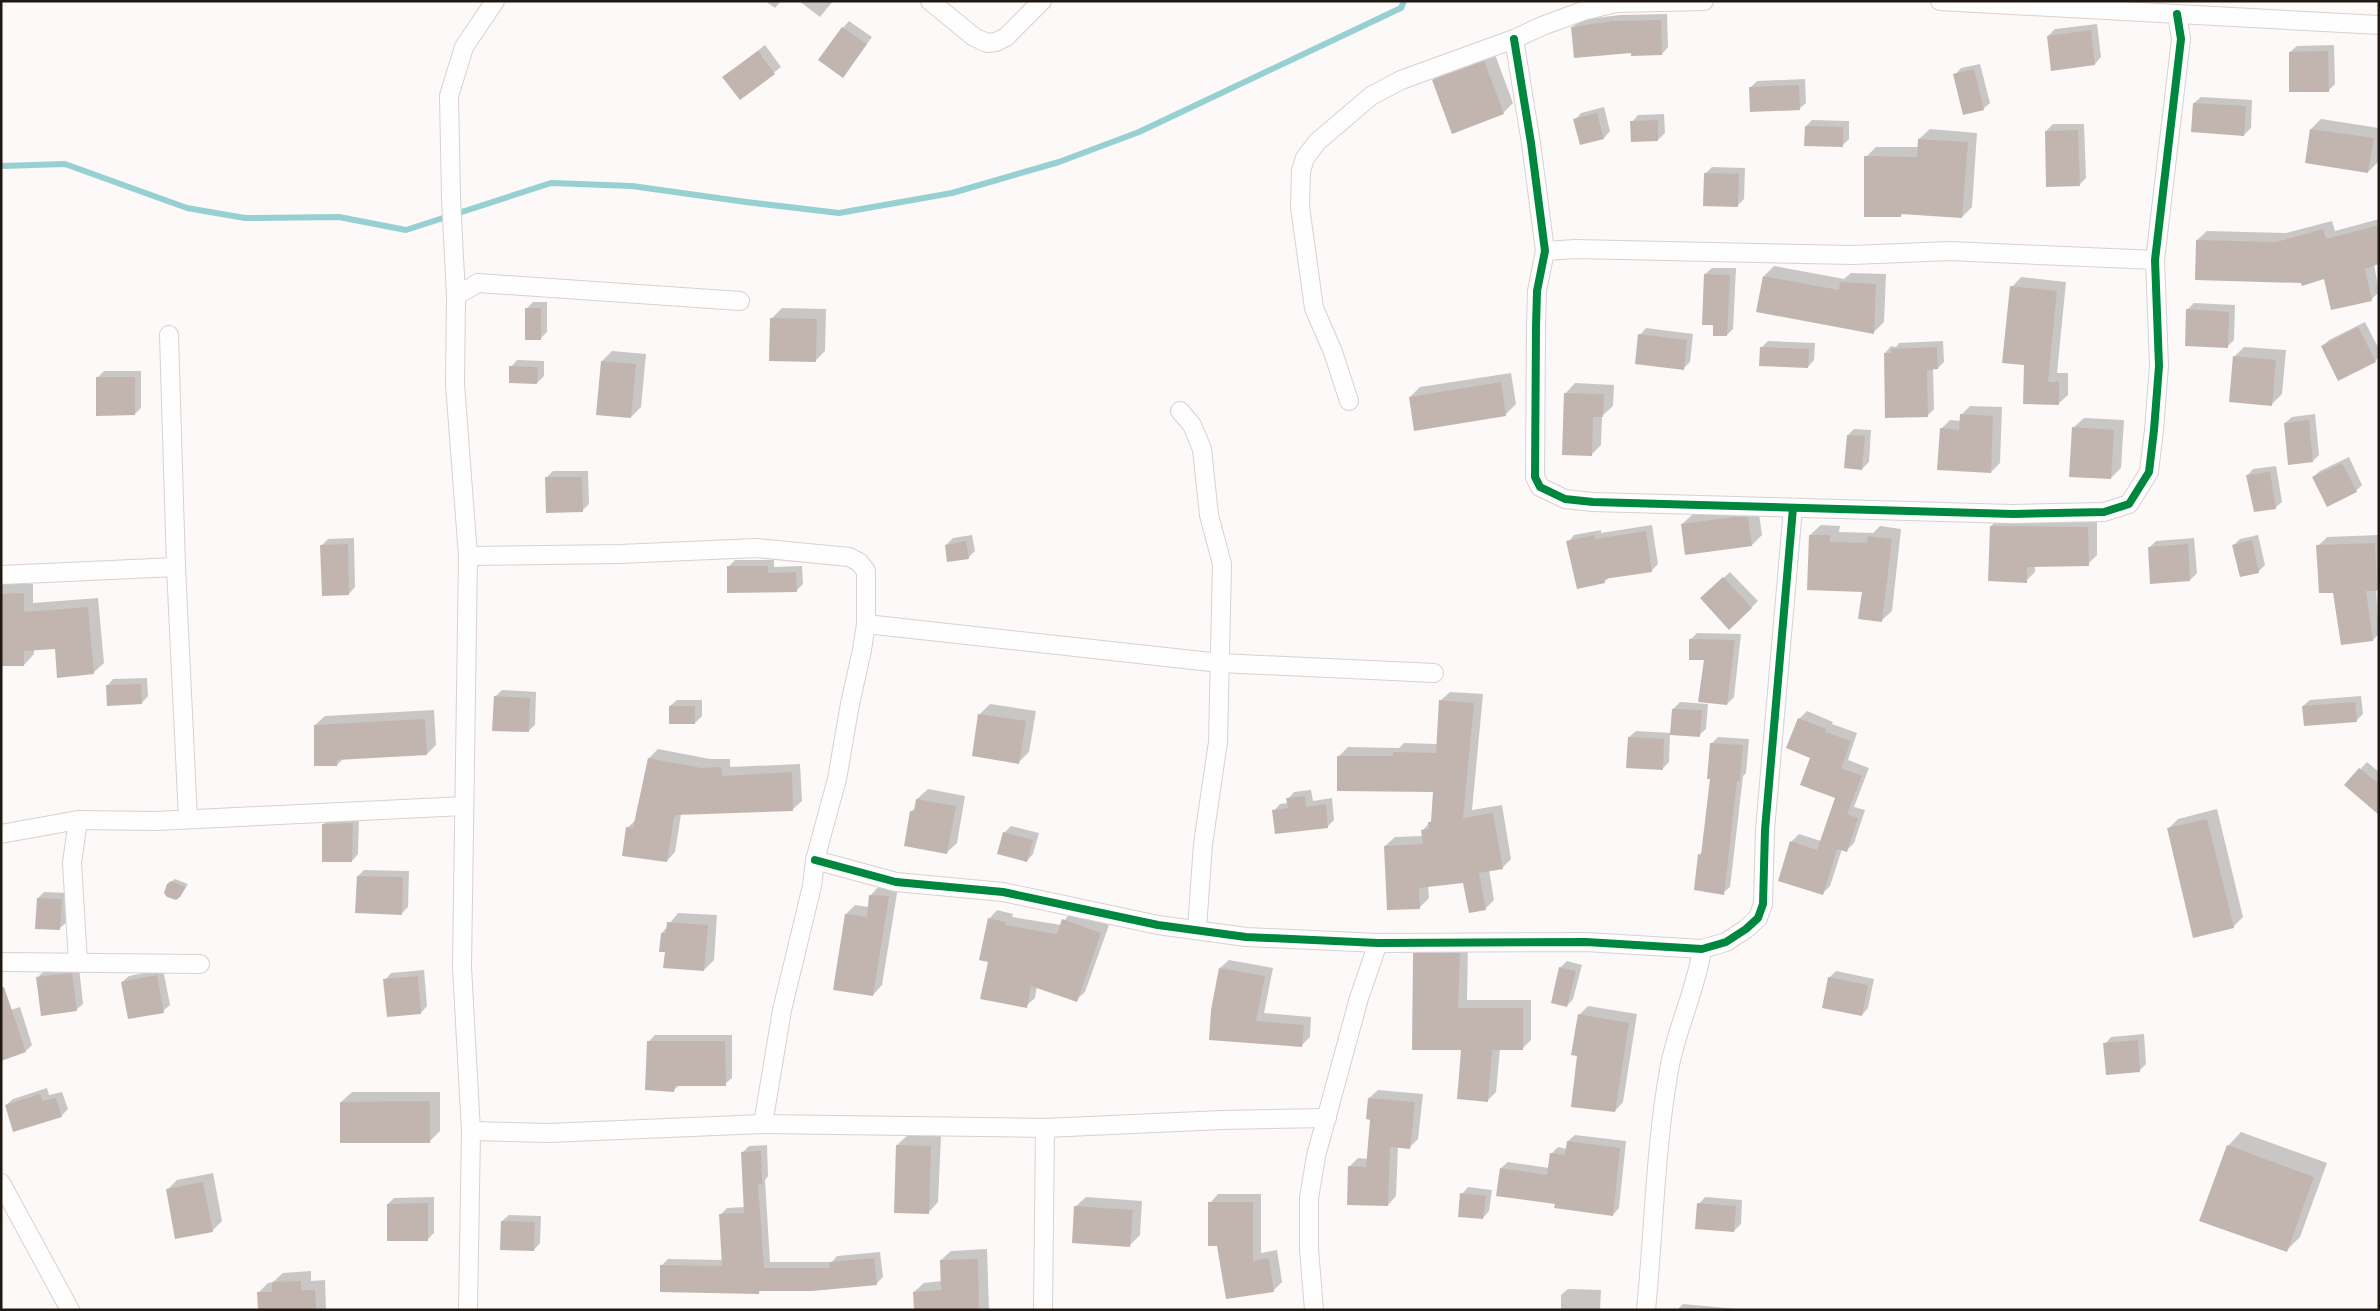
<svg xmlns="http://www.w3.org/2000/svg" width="2380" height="1311" viewBox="0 0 2380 1311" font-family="Literata,serif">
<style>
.shadow{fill:#0003}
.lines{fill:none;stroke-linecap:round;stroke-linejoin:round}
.stream{stroke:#96d0d2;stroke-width:6}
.building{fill:#c2b5af}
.street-casing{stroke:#d8d1cf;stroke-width:20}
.street{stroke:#fffefe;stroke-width:18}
.cycleway-casing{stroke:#fff;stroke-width:11}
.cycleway{stroke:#00873e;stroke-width:8}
</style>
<rect width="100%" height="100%" fill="#fcf9f8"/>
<g class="shadow">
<path d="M765 1H781L775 8Z"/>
<path d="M799 1H833L820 17Z"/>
<path d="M1667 14 1668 47 1662 54 1632 52 1573 27 1579 20 1620 15Z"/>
<path d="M849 21 872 37 843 76V28Z"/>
<path d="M2097 24 2101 57 2095 64 2052 69 2048 36 2055 29Z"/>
<path d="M765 45 781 67 740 99 724 77Z"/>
<path d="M2334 45 2335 84 2328 91 2290 52 2297 46Z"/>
<path d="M1494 52 1513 103 1503 113 1433 80 1443 70Z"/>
<path d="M1980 64 1990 103 1983 109 1955 75 1961 68Z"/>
<path d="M1805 79 1806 103 1799 109 1750 88 1757 81Z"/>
<path d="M2201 97 2252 100 2251 128 2244 135 2194 103Z"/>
<path d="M1604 107 1610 131 1604 138 1581 144 1575 120 1581 113Z"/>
<path d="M1664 114 1665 133 1658 140 1632 122 1638 115Z"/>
<path d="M2321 119 2379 128 2378 162 2368 172 2311 129Z"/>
<path d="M1812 120 1849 121V139L1842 146 1806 126Z"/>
<path d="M2053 124H2084L2086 178 2079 185 2046 131Z"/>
<path d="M1930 129 1977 133 1972 207 1962 217 1903 213 1900 216 1866 157 1876 147H1919V139Z"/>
<path d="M1712 167 1745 168 1744 199 1737 206 1705 174Z"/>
<path d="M2379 219V263L2374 264 2379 292 2371 300 2325 278 2302 281 2197 240 2207 231 2286 233 2332 221 2335 231Z"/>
<path d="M1774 266 1844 279 1851 273 1886 274 1884 322 1874 332 1764 276Z"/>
<path d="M1712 268H1736L1733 329 1727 335 1714 324 1705 274Z"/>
<path d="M2021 277 2066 282 2057 373H2068V395L2058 404 2025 364 2012 287Z"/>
<path d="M533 302H547V332L540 339 526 309Z"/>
<path d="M2194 303 2235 305 2234 340 2227 347 2187 310Z"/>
<path d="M782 308 826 309 825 351 815 361 772 318Z"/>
<path d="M2365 322 2379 349V357L2375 361 2322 347 2329 340Z"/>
<path d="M1646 328 1693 334 1690 362 1683 369 1640 335Z"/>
<path d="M1768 341 1815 343 1814 360 1808 367 1761 348Z"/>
<path d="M1943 341 1944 362 1938 368H1933L1934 409 1927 416 1885 353 1891 346 1896 347 1899 343Z"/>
<path d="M2244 347 2286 350 2282 394 2272 404 2234 357Z"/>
<path d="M612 351 646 354 641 407 631 417 602 361Z"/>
<path d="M517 360 544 361V376L537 383 511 367Z"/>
<path d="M104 371H141V408L135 414 97 378Z"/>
<path d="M1511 373 1516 404 1506 414 1415 429 1410 397 1420 387Z"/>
<path d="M1575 383 1614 385 1613 406 1602 416 1601 445 1591 455 1565 394Z"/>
<path d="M1970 406 2002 407 2000 463 1991 472 1941 429 1950 420 1961 421V415Z"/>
<path d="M2315 414 2319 455 2313 461 2285 423 2292 417Z"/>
<path d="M2084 418 2124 420 2121 468 2111 478 2073 428Z"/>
<path d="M1854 429 1871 430 1869 462 1862 469 1848 435Z"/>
<path d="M2349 457 2362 485 2356 491 2313 477 2320 471Z"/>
<path d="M2276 466 2282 502 2275 508 2247 476 2253 469Z"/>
<path d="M553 471H588L589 504 582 511 546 478Z"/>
<path d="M1745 507H1758L1762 535 1752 545 1682 524 1693 514Z"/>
<path d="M2000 517 2097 518V555L2088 564 2035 566V572L2026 581 1991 526Z"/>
<path d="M1652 525 1658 564 1651 571 1610 577 1604 582 1568 542 1574 535 1601 530V533Z"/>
<path d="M1821 525 1840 526 1839 532 1873 533 1880 526 1901 529 1892 611 1881 621 1863 591 1810 535Z"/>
<path d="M972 535 975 551 968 558 946 545 953 538Z"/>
<path d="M2258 535 2265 565 2258 572 2234 545 2240 539Z"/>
<path d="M2379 535V587L2376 590 2379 634 2373 640 2334 591 2318 546 2327 537Z"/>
<path d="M354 538 355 587 349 594 321 546 328 539Z"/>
<path d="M2194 538 2197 573 2190 580 2151 582 2149 548 2156 541Z"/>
<path d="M735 560H774V567L802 566 803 584 796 591 728 567Z"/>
<path d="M1730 572 1758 601 1751 608 1702 598Z"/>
<path d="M2 584H33V603L98 598 104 663 93 673 56 648 34 649V654L24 665H1Z"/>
<path d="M1697 633 1741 634 1734 697 1727 704 1705 659 1691 639Z"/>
<path d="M147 678 148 696 142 703 107 686 113 679Z"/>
<path d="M502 690 536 692 535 725 528 731 495 697Z"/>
<path d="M1450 692 1483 694 1472 810 1502 805 1511 859 1502 868 1489 870 1494 900 1485 909 1464 881 1428 885 1429 898 1420 907 1385 846 1395 837 1423 836V830L1432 820 1434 791 1339 756 1348 747 1399 748 1404 743 1437 744 1440 701Z"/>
<path d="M2361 696 2363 714 2356 721 2303 706 2310 700Z"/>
<path d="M677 700H702V716L695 723 670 706Z"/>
<path d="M1680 702 1708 704 1706 729 1699 735 1670 734 1669 762 1662 769 1629 737 1636 731 1672 733 1673 709Z"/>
<path d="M990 704 1036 711 1029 752 1019 762 980 714Z"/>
<path d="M434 710 436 745 427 754 343 759 337 765 315 725 325 716Z"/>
<path d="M1807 711 1833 722 1832 724 1857 733 1848 760 1869 768 1854 807 1865 810 1854 843 1846 851 1842 849 1830 886 1822 894 1791 842 1799 834 1821 841 1836 797 1811 757 1799 719Z"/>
<path d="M1718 737 1749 739 1746 773 1743 776 1730 887 1723 893 1699 855 1703 851 1711 778V744Z"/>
<path d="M658 749 710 759H730V767L800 764 802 801 793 809 681 814 675 852 667 861 627 828 637 819 649 758Z"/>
<path d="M2367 762 2379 772V802L2346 785Z"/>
<path d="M928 789 965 796 957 843 946 853 912 811 916 807 917 799Z"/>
<path d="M1311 790 1313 801 1332 798 1334 820 1328 826 1274 811 1280 804 1288 803V799L1294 792Z"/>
<path d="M2217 809 2243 917 2233 927 2168 829 2178 819Z"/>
<path d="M330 817H359L358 854 352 861 324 824Z"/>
<path d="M1011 826 1039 833 1033 854 1027 861 1004 833Z"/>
<path d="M364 870 409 871 408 907 402 913 358 876Z"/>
<path d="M175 879 188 884 180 896 168 884Z"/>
<path d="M879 886 898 887 882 985 873 995 846 914 855 905 869 907 870 896Z"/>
<path d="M44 892 68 893 67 922 60 928 38 898Z"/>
<path d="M997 910 1013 914 1012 917 1061 925 1071 912 1109 925 1085 992 1076 1000 1037 986 1035 998 1026 1006 989 961V919Z"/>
<path d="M678 913 717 915 714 960 704 970 666 951 662 933Z"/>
<path d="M1423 945H1468L1467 1000H1531V1040L1522 1049H1500L1496 1092 1487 1101 1415 954Z"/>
<path d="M1229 960 1273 968 1264 1013 1311 1017 1310 1037 1302 1045 1212 1010 1220 968Z"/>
<path d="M1567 961 1582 965 1573 999 1567 1006 1560 968Z"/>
<path d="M79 967 83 1004 76 1010 38 977 44 971Z"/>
<path d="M163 969 170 1005 163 1011 122 982 129 976Z"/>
<path d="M424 970 427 1006 421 1013 385 980 391 973Z"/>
<path d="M1836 971 1874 979 1868 1008 1862 1015 1829 978Z"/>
<path d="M1588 1006 1637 1014 1623 1102 1615 1111 1578 1055 1579 1015Z"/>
<path d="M20 1007 32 1045 26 1051 1 1013Z"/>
<path d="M2144 1034 2146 1064 2140 1070 2105 1044 2111 1037Z"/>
<path d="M655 1035H732V1078L725 1084 679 1085 674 1090 648 1042Z"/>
<path d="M47 1088 49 1095 62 1092 68 1109 61 1116 6 1105 13 1099Z"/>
<path d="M1378 1090 1423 1094 1418 1139 1410 1147 1398 1146 1396 1196 1388 1205 1349 1167 1358 1158 1368 1159 1371 1119 1369 1098Z"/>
<path d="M352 1092H440V1131L430 1141 341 1102Z"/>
<path d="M2241 1132 2327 1163 2300 1237 2286 1251 2228 1146Z"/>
<path d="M908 1135 941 1136 938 1202 928 1213 897 1145Z"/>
<path d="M1575 1135 1626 1141 1619 1208 1613 1215 1556 1203 1501 1168 1508 1162 1549 1168 1551 1154 1558 1147 1567 1149 1568 1141Z"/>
<path d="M767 1145 768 1176 765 1180 770 1262H832L837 1256 880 1252 883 1277 876 1284 761 1290 758 1293 662 1265 668 1259 723 1260 720 1215 727 1208 745 1207 742 1153 749 1146Z"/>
<path d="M213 1173 222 1221 212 1231 167 1190 177 1180Z"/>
<path d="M1468 1187 1492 1190 1489 1211 1483 1218 1462 1194Z"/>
<path d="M1218 1194H1261V1253L1277 1250 1282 1282 1274 1290 1227 1298 1210 1203Z"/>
<path d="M434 1197V1233L428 1239 388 1204 394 1198Z"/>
<path d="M1086 1197 1142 1201 1140 1235 1130 1245 1075 1207Z"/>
<path d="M1705 1197 1742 1200 1741 1224 1734 1231 1699 1204Z"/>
<path d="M509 1215 541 1216 540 1243 534 1250 502 1221Z"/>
<path d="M987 1249 989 1310H915L914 1292 924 1283 942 1281 941 1260 951 1251Z"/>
<path d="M311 1271V1281L325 1280 326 1310H259L258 1293 268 1283 273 1282 283 1273Z"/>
<path d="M1568 1289 1601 1290 1600 1310H1561V1295Z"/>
<path d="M1683 1304 1738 1309V1310H1677Z"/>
</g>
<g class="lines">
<path class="stream" d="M1 166 65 164 187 208 245 218 339 217 406 230 551 183 632 186 746 202 839 213 952 193 1059 162 1139 132 1401 8 1404 1"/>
</g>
<g class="building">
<path d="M1661 20 1662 55 1631 56V53L1574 58 1571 27 1613 21Z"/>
<path d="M842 27 867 44 843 78 818 60Z"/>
<path d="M2091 30 2095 65 2051 71 2047 36Z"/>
<path d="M758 51 775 74 740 100 722 77Z"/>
<path d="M2328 51 2329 92H2289V52Z"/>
<path d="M1484 61 1504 114 1452 134 1432 80Z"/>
<path d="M1974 69 1984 110 1963 115 1953 74Z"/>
<path d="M1799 85 1800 110 1750 112 1749 87Z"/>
<path d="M2193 103 2246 106 2244 136 2191 132Z"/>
<path d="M1597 113 1604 139 1580 145 1573 119Z"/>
<path d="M1658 120V141L1631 142 1630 121Z"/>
<path d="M1805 126 1843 127V147L1804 146Z"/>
<path d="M2310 129 2374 138 2368 173 2305 163Z"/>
<path d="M2078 130 2080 186 2046 187 2045 131Z"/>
<path d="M1918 139 1968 142 1962 218 1901 214V217H1864V156L1917 157Z"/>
<path d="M1704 173 1739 174 1738 207 1703 206Z"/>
<path d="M2379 225V264L2365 269 2372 301 2331 310 2324 279 2302 286 2301 283 2195 280 2196 240 2276 242 2323 229 2326 239Z"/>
<path d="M1704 274 1730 275 1727 336H1713V325H1702Z"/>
<path d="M1763 276 1839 290 1840 282 1876 284 1874 334 1756 312Z"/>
<path d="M2010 286 2057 291 2048 382H2059V405L2023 404 2024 365 2002 363Z"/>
<rect x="525" y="308" width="16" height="32"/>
<path d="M2186 309 2229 312 2228 348 2185 346Z"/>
<path d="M770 318 817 319 816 362 769 361Z"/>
<path d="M2358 327 2376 362 2338 381 2321 346Z"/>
<path d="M1638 334 1687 340 1684 370 1635 364Z"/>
<path d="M1760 347 1809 349 1808 368 1759 366Z"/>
<path d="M1937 347 1938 369 1927 370 1928 417 1885 418 1884 353H1891V349Z"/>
<path d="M2233 356 2276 360 2272 406 2229 402Z"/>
<path d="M601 361 636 364 631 418 596 415Z"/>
<path d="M509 366 538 367 537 384 509 383Z"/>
<path d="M96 377H135V415L96 416Z"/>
<path d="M1501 382 1506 416 1414 431 1409 397Z"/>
<path d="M1564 393 1604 394 1603 417H1593L1592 456 1562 455Z"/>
<path d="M1960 414 1993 416 1991 473 1937 470 1940 428 1959 430Z"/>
<path d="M2309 420 2313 462 2288 465 2284 423Z"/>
<path d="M2072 427 2114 430 2111 479 2069 477Z"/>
<path d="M1847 435 1865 436 1862 470 1844 468Z"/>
<path d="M2342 463 2357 492 2327 507 2312 477Z"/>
<path d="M2270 472 2276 509 2254 512 2246 475Z"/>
<path d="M545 477H582L583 512 546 513Z"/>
<path d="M1734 517H1748L1752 546 1685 555 1681 524Z"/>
<path d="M1990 526 2088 527 2089 566 2027 567V583L1988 581Z"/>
<path d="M1646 531 1652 572 1604 579 1605 583 1577 589 1566 541 1594 535 1595 539Z"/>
<path d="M1809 535H1830V542L1867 543 1868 536 1892 539 1882 622 1858 619 1862 592 1807 590Z"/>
<path d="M2252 540 2259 573 2240 577 2232 545Z"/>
<path d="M966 541 969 559 947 562 945 545Z"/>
<path d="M2375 543 2377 591H2366L2373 641 2341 645 2333 593H2319L2316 545Z"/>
<path d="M348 544 349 595 322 596 320 545Z"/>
<path d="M2188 544 2190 581 2150 584 2148 547Z"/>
<path d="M727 566H768V573L796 572 797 592 727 593Z"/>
<path d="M1723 577 1752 608 1729 630 1700 598Z"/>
<path d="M24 593V612L88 607 94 674 57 678 55 649 24 651V666H1V594Z"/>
<path d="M1689 639 1735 640 1727 705 1698 702 1704 660H1689Z"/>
<path d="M141 684 142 704 107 706 106 685Z"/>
<path d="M494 696 530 698 529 732 492 731Z"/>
<path d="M1439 700 1474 703 1463 818 1493 813 1503 869 1479 873 1486 910 1469 913 1463 883 1419 888 1420 909 1387 910 1384 846 1423 844 1421 830 1429 829 1428 822H1431L1433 792 1337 791V756H1393V752L1436 753Z"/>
<path d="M2355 702 2357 722 2304 726 2302 706Z"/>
<rect x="669" y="706" width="26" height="18"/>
<path d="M1672 709 1702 710 1700 737 1670 735Z"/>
<path d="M978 714 1026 721 1019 764 972 756Z"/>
<path d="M1798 718 1826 729 1825 732 1851 741 1841 768 1862 776 1847 814 1858 818 1847 852 1837 849 1823 895 1778 881 1790 841 1817 850 1835 798 1800 785 1810 758 1786 748Z"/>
<path d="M425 719 427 755 337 760V766H314V725Z"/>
<path d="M1628 737 1664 739 1663 770 1626 768Z"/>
<path d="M1710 743 1743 745 1740 781H1737L1724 895 1694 890 1698 854 1701 855 1710 779H1707Z"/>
<path d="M648 758 701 768 721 767 722 776 792 772 793 811 676 815 674 818 667 862 622 856 626 827 633 828Z"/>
<path d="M2359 768 2379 784V815L2344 785Z"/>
<path d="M1305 796 1306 807 1326 804 1328 828 1275 834 1272 810 1288 808 1286 798Z"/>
<path d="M916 799 956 806 947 854 904 846 910 811H914Z"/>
<path d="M2207 819 2234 928 2193 938 2167 828Z"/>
<path d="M353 823 352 862H322V824Z"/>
<path d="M1003 832 1033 840 1027 862 997 854Z"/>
<path d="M357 876 403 877 402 915 355 913Z"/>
<path d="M171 881 186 887 180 897 176 900 167 897 164 893 167 884Z"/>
<path d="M869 895 889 896 873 996 833 990 845 914 867 917Z"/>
<path d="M37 898 62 899 60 930 35 929Z"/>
<path d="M988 918 1006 922 1005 925 1057 934 1062 919 1101 933 1077 1002 1031 986 1027 1008 980 999 988 962 979 960Z"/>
<path d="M667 922 708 925 704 971 663 968 665 952H659L661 933H666Z"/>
<path d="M1413 953H1460L1458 1008H1523V1050H1492L1488 1102 1457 1099 1461 1050H1412Z"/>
<path d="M1559 967 1576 971 1567 1007 1551 1003Z"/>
<path d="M1219 968 1265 976 1256 1021 1304 1025 1302 1047 1209 1040 1211 1010Z"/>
<path d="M72 973 77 1011 41 1016 36 977Z"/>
<path d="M157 975 164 1013 128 1019 121 982Z"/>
<path d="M418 976 421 1014 387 1017 383 979Z"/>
<path d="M1828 977 1868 985 1862 1016 1822 1008Z"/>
<path d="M1 987H4L26 1052 1 1061Z"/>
<path d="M1578 1014 1629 1023 1615 1112 1571 1107 1577 1056 1571 1055Z"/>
<path d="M2138 1040 2140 1072 2106 1075 2103 1043Z"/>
<path d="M647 1041H725L726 1086H675L674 1092 645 1090Z"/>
<path d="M40 1094 43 1101 56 1098 62 1117 13 1132 5 1105Z"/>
<path d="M1368 1098 1415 1102 1410 1149 1390 1147 1388 1206 1347 1205 1348 1166 1366 1167 1370 1120 1366 1119Z"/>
<path d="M430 1101V1143H340V1102Z"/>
<path d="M1567 1141 1620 1148 1613 1216 1554 1208 1555 1204 1496 1196 1500 1168 1547 1175 1550 1153 1565 1155Z"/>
<path d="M896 1145 931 1146 929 1214 894 1213Z"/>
<path d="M2227 1145 2314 1177 2287 1252 2199 1221Z"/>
<path d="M761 1151 762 1184H758L764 1268H830L829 1262 874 1258 877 1285 812 1291H759V1294L660 1292V1265L722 1266 719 1214 744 1213 741 1152Z"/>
<path d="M203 1182 213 1232 175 1239 166 1189Z"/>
<path d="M1460 1193 1486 1196 1483 1219 1458 1217Z"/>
<path d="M1208 1202H1253V1261L1269 1258 1274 1292 1226 1299 1217 1246H1208Z"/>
<path d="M428 1203V1241H387V1204Z"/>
<path d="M1697 1203 1736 1206 1734 1232 1695 1229Z"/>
<path d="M1074 1206 1133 1210 1130 1247 1072 1243Z"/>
<path d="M501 1221 535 1222 534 1251 500 1250Z"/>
<path d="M978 1259 979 1310H914L913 1292 941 1290 940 1260Z"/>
<path d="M301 1281V1290H315L316 1310H258L257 1292H272V1282Z"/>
</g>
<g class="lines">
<g class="street-casing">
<g id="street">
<path d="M930 1 974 37 987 43 996 42 1006 37 1042 1"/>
<path d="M1940 1 2379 25"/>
<path d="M1514 39 1531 143 1545 251 1537 291 1536 327 1535 477 1540 487 1565 499 1593 502 2013 514 2104 512 2129 504 2149 472 2154 430 2159 366 2155 260 2181 39 2177 14"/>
<path d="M1545 251 1575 249 1853 255 1949 251 2155 260"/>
<path d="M456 296 451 198 449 96 464 47 495 1"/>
<path d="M169 335 176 567"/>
<path d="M1349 401 1333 352 1314 308 1300 207 1301 171 1305 158 1317 142 1371 96 1401 80 1514 39 1542 26 1583 11 1616 3 1704 1"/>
<path d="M1180 411 1192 425 1202 449 1209 515 1222 564 1218 742 1203 844 1197 929"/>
<path d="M468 556 620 554 756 548 849 557 859 562 866 571V624L862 650 850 704 837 779 815 860 812 886 782 1010 763 1124"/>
<path d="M1 575 176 567 188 819"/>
<path d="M866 624 1220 663 1434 673"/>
<path d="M78 820 72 863 78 962"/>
<path d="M1 834 78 820 156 821 464 806"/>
<path d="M815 860 896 882 1003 892 1158 925 1246 937 1378 943 1586 942 1702 949 1726 942 1746 929 1758 918 1763 904 1765 830 1793 508"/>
<path d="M1 962 200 964"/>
<path d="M471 1131 548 1133 763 1124 1045 1128 1222 1120 1327 1118"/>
<path d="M1 1183 70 1310"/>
<path d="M468 1310 471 1131 462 967 468 556 455 384 456 296 478 283 740 301"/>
<path d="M1043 1310 1045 1128"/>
<path d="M1314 1310 1309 1249V1198L1316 1156 1359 998 1378 943"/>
<path d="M1646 1310C1654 1230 1655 1149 1669 1070 1676 1029 1696 991 1702 949"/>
</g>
</g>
<use href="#street" class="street"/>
<g class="cycleway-casing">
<g id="cycleway">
<path d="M1514 39 1531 143 1545 251 1537 291 1536 327 1535 477 1540 487 1565 499 1593 502 2013 514 2104 512 2129 504 2149 472 2154 430 2159 366 2155 260 2181 39 2177 14"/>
<path d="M815 860 896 882 1003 892 1158 925 1246 937 1378 943 1586 942 1702 949 1726 942 1746 929 1758 918 1763 904 1765 830 1793 508"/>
</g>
</g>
<use href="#cycleway" class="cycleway"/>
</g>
<rect width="2380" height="1311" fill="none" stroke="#201813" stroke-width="5"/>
</svg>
